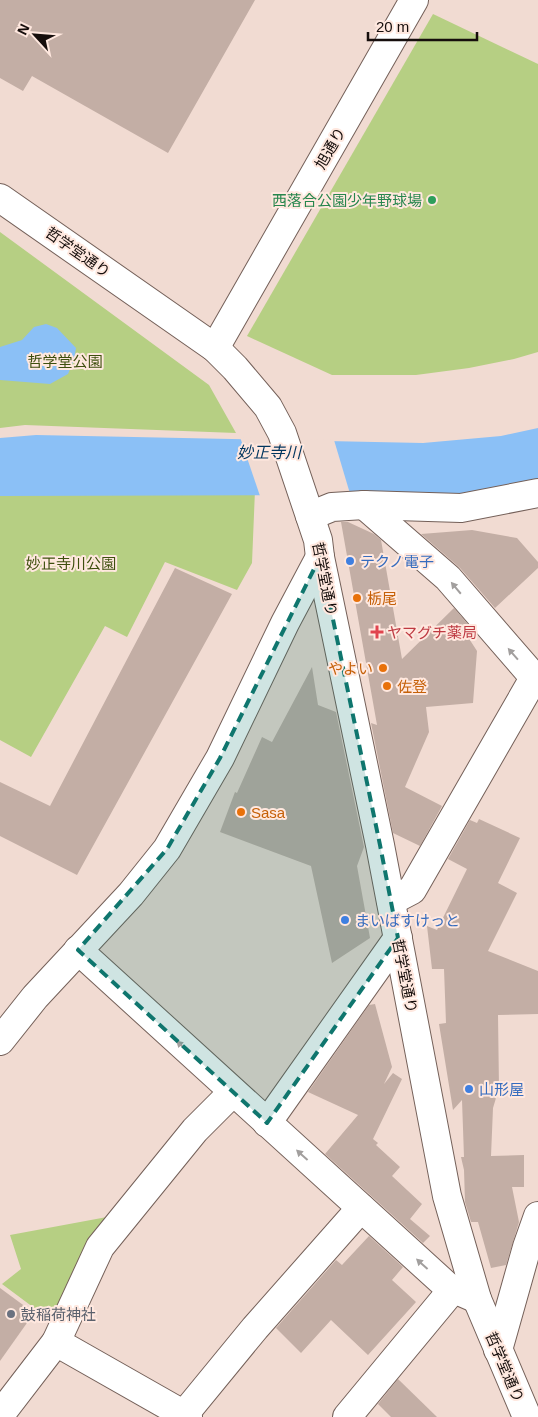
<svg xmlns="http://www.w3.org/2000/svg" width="538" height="1417" viewBox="0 0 538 1417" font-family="Arial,'Noto Sans JP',sans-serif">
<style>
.green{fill:#b6cf83}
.water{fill:#8bc0f6}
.pier{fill:#f1dbd2}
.building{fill:#c3aea5}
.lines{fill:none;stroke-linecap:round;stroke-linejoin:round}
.minor-casing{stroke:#746059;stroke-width:30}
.minor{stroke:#fff;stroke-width:28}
.oneway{fill:#a29f9e}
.marked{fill:#0f766e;fill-opacity:0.2;stroke:#0f766e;stroke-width:4;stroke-dasharray:10 6;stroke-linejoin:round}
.leisure-dot{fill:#2e9e5b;stroke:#ffe8df;stroke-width:2}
.shop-dot{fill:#3f7fe0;stroke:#ffe8df;stroke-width:2}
.food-dot{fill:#e8710a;stroke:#ffe8df;stroke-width:2}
.health-dot{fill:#e0444e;stroke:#ffe8df;stroke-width:2}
.worship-dot{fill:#6b7280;stroke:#ffe8df;stroke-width:2}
.labels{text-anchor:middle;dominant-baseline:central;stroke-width:4;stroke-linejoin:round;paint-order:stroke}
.street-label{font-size:15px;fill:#160e0c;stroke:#ffe8df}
.leisure-label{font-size:15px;fill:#27864d;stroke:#ffe8df;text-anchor:end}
.park-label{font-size:15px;fill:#3e4f0e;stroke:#ffe8df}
.shop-label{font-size:15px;fill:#366cbe;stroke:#ffe8df;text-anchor:start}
.food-label{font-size:15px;fill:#c56008;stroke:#ffe8df;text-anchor:start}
.health-label{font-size:15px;fill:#be3a42;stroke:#ffe8df;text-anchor:start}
.worship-label{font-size:15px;fill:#5b616d;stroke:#ffe8df;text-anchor:start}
.water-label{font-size:16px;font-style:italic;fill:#00355e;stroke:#ffe8df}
</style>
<rect width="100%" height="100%" fill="#f1dbd2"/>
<g class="green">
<path d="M433 14 538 64V352L514 359 469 368 416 375H332L247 336Z"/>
<path d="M0 232 209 385 236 433 25 425 0 428Z"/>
<path d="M255 490 252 563 237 590 165 562 127 637 105 626 31 757 0 740V492Z"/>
<path d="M107 1217 57 1325 2 1284 21 1269 10 1235Z"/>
</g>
<g class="water">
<path d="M46 324 57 328 76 348 74 360 68 374 50 384 0 380V347L22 340 34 327Z"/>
<path d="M538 428V487L463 501 336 495 0 496V438L36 435 423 443 501 436Z"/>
</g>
<path class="pier" d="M240 437 334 440 351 497 260 496Z"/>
<g class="building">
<path d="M0 0H255L168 153 32 76 23 91 0 78Z"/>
<path d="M341 522H348L374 534 381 540 402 659 454 608 472 629 466 634 477 651 473 703 426 707 429 732 405 787 442 806 420 846 393 833 371 723 377 725Z"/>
<path d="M472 530 517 538 538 562V568L495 608 460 568 421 534Z"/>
<path d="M175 568 232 594 77 875 0 836V782L50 806Z"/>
<path d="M312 667 318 705 336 712 364 847 357 866 370 938 332 963 311 866 220 832 235 792 237 793 262 737 272 742Z"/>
<path d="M479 819 520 838 498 883 517 893 488 951 538 971V1014L498 1015 499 1088 493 1108 491 1156 524 1155V1187H512L519 1222 506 1265 491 1268 478 1222H471L465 1202 464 1170 461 1157H464L462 1100 453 1110 439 1024 446 1023 444 969H432L427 926 437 930 467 869 448 859 470 820 477 823Z"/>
<path d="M375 1004 392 1067 384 1084 393 1073 402 1079 373 1139 378 1143 376 1145 400 1167 392 1176 422 1204 410 1219 430 1236 423 1243 325 1154 358 1115 308 1092 369 1005Z"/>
<path d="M369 1236 403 1267 392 1280 416 1302 368 1355 331 1320 301 1353 276 1328 336 1260 342 1265Z"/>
<path d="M0 1288 34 1313 0 1361Z"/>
<path d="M398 1379 437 1417H391L378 1404Z"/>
</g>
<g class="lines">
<g class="minor-casing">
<g id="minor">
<path d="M0 198 215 348 235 368 268 407 282 433 318 540 320 557 380 845 447 1196 477 1299 527 1417"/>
<path d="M215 348 414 0"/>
<path d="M364 505 448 578 538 682"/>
<path d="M310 516 332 507 364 505 461 508 538 493"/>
<path d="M391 901 412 890 534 678"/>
<path d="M78 950 447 1286 477 1299"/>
<path d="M0 1041 35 997 131 894 167 849 220 758 285 623 320 557"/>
<path d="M267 1123 398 938"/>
<path d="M56 1342 188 1417"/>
<path d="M498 1350 527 1247 538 1216"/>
<path d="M0 1415 56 1342 100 1247 195 1130 233 1092"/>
<path d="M182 1417 255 1328 361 1208"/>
<path d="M347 1417 453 1289"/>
</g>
</g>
<use href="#minor" class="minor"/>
</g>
<defs><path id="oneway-solid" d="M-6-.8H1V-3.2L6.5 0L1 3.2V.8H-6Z" transform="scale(1.25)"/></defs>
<g class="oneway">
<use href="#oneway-solid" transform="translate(456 588) rotate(-130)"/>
<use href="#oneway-solid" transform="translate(513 654) rotate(-131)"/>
<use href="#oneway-solid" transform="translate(182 1046) rotate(-137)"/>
<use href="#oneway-solid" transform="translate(302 1155) rotate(-138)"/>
<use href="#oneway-solid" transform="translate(422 1264) rotate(-138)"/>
</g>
<path class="marked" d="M320 557 380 845 398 938 267 1123 78 950 167 849 220 758Z"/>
<circle class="leisure-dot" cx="432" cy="200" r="5"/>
<g class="shop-dot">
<circle cx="350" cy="561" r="5"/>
<circle cx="345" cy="920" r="5"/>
<circle cx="469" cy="1089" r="5"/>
</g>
<g class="food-dot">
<circle cx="357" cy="598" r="5"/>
<circle cx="383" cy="668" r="5"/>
<circle cx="387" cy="686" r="5"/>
<circle cx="241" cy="812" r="5"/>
</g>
<path class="health-dot" d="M374.5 624.5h5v5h5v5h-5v5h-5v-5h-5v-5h5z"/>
<circle class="worship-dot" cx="11" cy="1314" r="5"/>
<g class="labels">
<g class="street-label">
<text transform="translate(330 148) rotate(-60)">旭通り</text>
<text transform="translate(78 252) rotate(35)">哲学堂通り</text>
<text transform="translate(325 579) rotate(79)">哲学堂通り</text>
<text transform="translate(405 976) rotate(79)">哲学堂通り</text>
<text transform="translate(505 1367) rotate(67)">哲学堂通り</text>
</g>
<g class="leisure-label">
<text x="422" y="200">西落合公園少年野球場</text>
</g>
<g class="park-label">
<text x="65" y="361">哲学堂公園</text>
<text x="71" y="563">妙正寺川公園</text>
</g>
<g class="shop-label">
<text x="360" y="561">テクノ電子</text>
<text x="355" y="920">まいばすけっと</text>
<text x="479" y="1089">山形屋</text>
</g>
<g class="food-label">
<text x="367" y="598">栃尾</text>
<text x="373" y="668" text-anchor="end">やよい</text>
<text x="397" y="686">佐登</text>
<text x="251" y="812">Sasa</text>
</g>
<g class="health-label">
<text x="387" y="632">ヤマグチ薬局</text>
</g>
<g class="worship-label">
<text x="21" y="1314">鼓稲荷神社</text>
</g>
<g class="water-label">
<text x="269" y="452">妙正寺川</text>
</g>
</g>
<g transform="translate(35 35) rotate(296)" stroke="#ffe8df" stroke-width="4" paint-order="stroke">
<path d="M0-4L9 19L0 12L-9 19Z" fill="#160e0c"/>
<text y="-8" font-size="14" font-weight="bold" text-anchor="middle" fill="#160e0c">N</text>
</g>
<path d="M368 32v8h109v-8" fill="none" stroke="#160e0c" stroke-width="2.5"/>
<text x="376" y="32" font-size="15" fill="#160e0c" stroke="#ffe8df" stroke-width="4" paint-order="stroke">20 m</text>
</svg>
